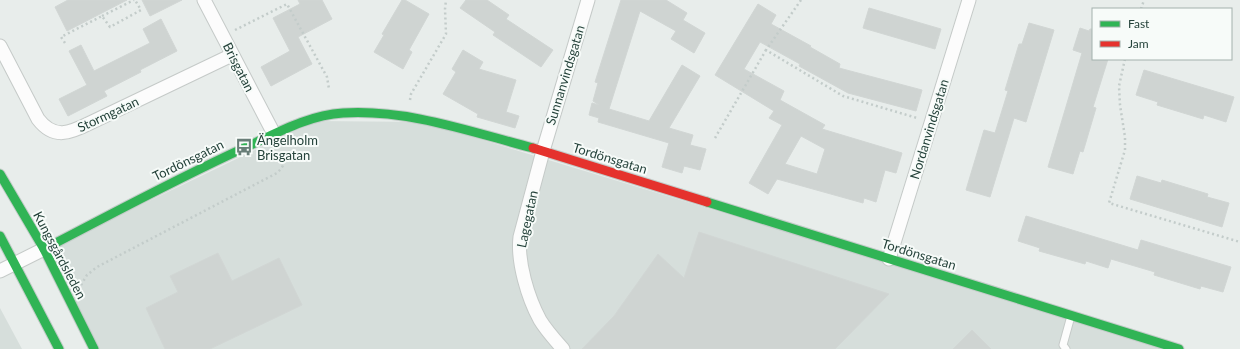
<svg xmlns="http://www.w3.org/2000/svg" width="1240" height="349" viewBox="0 0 1240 349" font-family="Lato,sans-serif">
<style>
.built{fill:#d6dedb}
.building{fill:#cfd4d2;stroke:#d1d6d4;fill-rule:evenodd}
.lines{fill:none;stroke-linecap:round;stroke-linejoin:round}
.lane-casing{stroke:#c5cac8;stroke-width:9}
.street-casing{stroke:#c5cac8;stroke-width:15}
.fast-casing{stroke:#c3cbc8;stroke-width:11}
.jam-casing{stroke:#c3cbc8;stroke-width:11}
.path{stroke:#c3ccca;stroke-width:2.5;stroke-dasharray:2 3;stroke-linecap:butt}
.lane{stroke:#fcfcfc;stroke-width:7}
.street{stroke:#fcfcfc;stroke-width:13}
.fast{stroke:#30b455;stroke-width:9}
.jam{stroke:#e5322d;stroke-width:9}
.labels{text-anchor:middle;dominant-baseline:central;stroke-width:4;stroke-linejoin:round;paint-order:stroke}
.street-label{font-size:13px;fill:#24423a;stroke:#f7fbf9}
.poi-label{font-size:13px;fill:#24423a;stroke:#f7fbf9;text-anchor:start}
</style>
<rect width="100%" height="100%" fill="#e8edeb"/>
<g class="built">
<path d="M315 121 423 122 1173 349H97L47 250Z"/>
<path d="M0 308 22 349H0Z"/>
</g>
<g class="building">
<path d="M68 0H127L67 31 55 7Z"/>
<path d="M142 0H182L150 16Z"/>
<path d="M298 0H322L332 19 298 37 312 64 271 86 261 67 290 51 273 18 300 4Z"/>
<path d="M402 0H405L429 14 409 50 412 52 403 69 374 52 384 35 382 34Z"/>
<path d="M466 0H487L509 15 506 19 553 50 541 67 493 35 495 32 460 8Z"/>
<path d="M621 0H666L687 13 683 20 705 33 694 53 671 39 676 31 640 11 609 109 649 121 682 65 700 76 669 128 693 135 690 145 706 149 700 170 684 166 682 173 662 167 669 143 598 122 599 118 589 115 592 103 599 105 593 101 598 83 595 82Z"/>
<path d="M758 4 776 15 771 24 811 46 810 47 840 64 839 68 922 90 916 111 848 93 799 66 800 64 760 42 744 69 784 91 780 100 825 125 822 129 902 153 896 173 885 170 876 202 864 198 863 203 777 179 768 194 749 183 782 125 769 118 774 111 715 75ZM801 136 825 149 817 174 785 164Z"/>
<path d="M869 8 941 29 935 49 863 28Z"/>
<path d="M161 19 177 51 140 70 141 72 104 91 107 96 68 116 59 99 87 85 69 51 81 45 94 71 150 43 143 29Z"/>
<path d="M1029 23 1054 30 1026 122 1014 118 990 197 966 190 984 130 995 133 1008 91 1005 90 1019 44H1022Z"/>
<path d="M1080 28 1089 31 1090 29H1093V59H1108L1093 107 1096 108 1083 152 1080 151 1073 174 1048 167 1082 53 1073 50Z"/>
<path d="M463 50 483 62 479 69 516 80 506 112 519 116 515 128 477 117 478 114 443 94 456 72 452 69Z"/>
<path d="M1144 70 1234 97 1226 122 1204 115 1203 119 1157 105 1158 102 1136 95Z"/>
<path d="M1137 176 1161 183 1162 180 1208 194 1207 197 1229 203 1222 227 1130 199Z"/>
<path d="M1026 216 1138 250 1141 240 1231 267 1223 292 1201 286 1200 289 1154 275 1155 272 1111 259 1108 268 1086 261 1085 264 1039 251 1040 248 1018 241Z"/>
<path d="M699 232 889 294 835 349H582L614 316 658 254 684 278Z"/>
<path d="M218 253 232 281 279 258 302 305 210 349H165L146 308 178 292 170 276Z"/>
<path d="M972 330 991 349H953Z"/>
</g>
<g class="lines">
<g class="lane-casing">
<path id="lane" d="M1066 349 1063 345 1071 316"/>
</g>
<g class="street-casing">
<g id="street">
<path d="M204 0 274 134"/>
<path d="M0 46 38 119C54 140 70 133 90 123L232 55"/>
<path d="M889 259 969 0"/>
<path d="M0 271 44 249"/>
<path d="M563 349C555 340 546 330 540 320 528 298 517 262 520 237L543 151 588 0"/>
</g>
</g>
<g class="fast-casing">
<g id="fast">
<path d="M0 174 44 249 94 349"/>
<path d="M707 202 1179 349"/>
<path d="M0 236 59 349"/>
<path d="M44 249C110 215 176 179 244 148 275 134 308 115 343 113 408 109 471 132 533 148"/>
</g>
</g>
<g class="jam-casing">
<path id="jam" d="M533 148 707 202"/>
</g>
<g class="path">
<path d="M801 0 766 50 843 96 917 118"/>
<path d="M1141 9 1144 0"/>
<path d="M102 16 134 0"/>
<path d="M235 30 287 4 327 77 329 89"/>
<path d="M65 43 61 37 102 16 110 27 141 10 135 0"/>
<path d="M1125 59 1119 86 1120 105 1125 137V150L1109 203 1240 242"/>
<path d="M410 100 411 94 446 34 445 9 446 0"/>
<path d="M715 138 766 50"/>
<path d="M81 285 87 275 97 267 277 173C286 164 286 160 281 149"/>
</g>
<use href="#lane" class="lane"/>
<use href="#street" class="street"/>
<use href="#fast" class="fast"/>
<use href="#jam" class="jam"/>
</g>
<defs>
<g id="bus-bare" transform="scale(1.38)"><path d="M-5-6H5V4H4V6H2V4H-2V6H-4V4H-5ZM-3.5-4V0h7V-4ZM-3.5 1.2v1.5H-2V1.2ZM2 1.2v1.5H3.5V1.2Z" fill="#697e78" stroke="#f7fbf9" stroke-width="2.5" paint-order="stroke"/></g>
</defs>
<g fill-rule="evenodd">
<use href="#bus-bare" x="244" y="147"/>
</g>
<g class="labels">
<g class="street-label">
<text transform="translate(239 67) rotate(63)">Brisgatan</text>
<text transform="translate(565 75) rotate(-73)">Sunnanvindsgatan</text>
<text transform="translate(108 114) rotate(-25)">Stormgatan</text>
<text transform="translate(929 129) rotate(-73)">Nordanvindsgatan</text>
<text transform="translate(610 158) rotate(17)">Tordönsgatan</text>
<text transform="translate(188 160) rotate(-26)">Tordönsgatan</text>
<text transform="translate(527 219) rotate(-78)">Lagegatan</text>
<text transform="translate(919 254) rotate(17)">Tordönsgatan</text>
<text transform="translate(60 255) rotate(62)">Kungsgårdsleden</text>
</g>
<g class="poi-label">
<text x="257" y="140">Ängelholm<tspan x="257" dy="15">Brisgatan</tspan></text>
</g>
</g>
<rect x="1092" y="8" width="140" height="52" fill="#f7fbf9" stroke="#a3b1ad"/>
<rect x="1100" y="21" width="20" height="6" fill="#30b455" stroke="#a3b1ad"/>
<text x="1128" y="28" font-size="12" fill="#24423a">Fast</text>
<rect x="1100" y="41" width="20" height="6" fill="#e5322d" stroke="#a3b1ad"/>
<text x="1128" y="48" font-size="12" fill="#24423a">Jam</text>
</svg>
